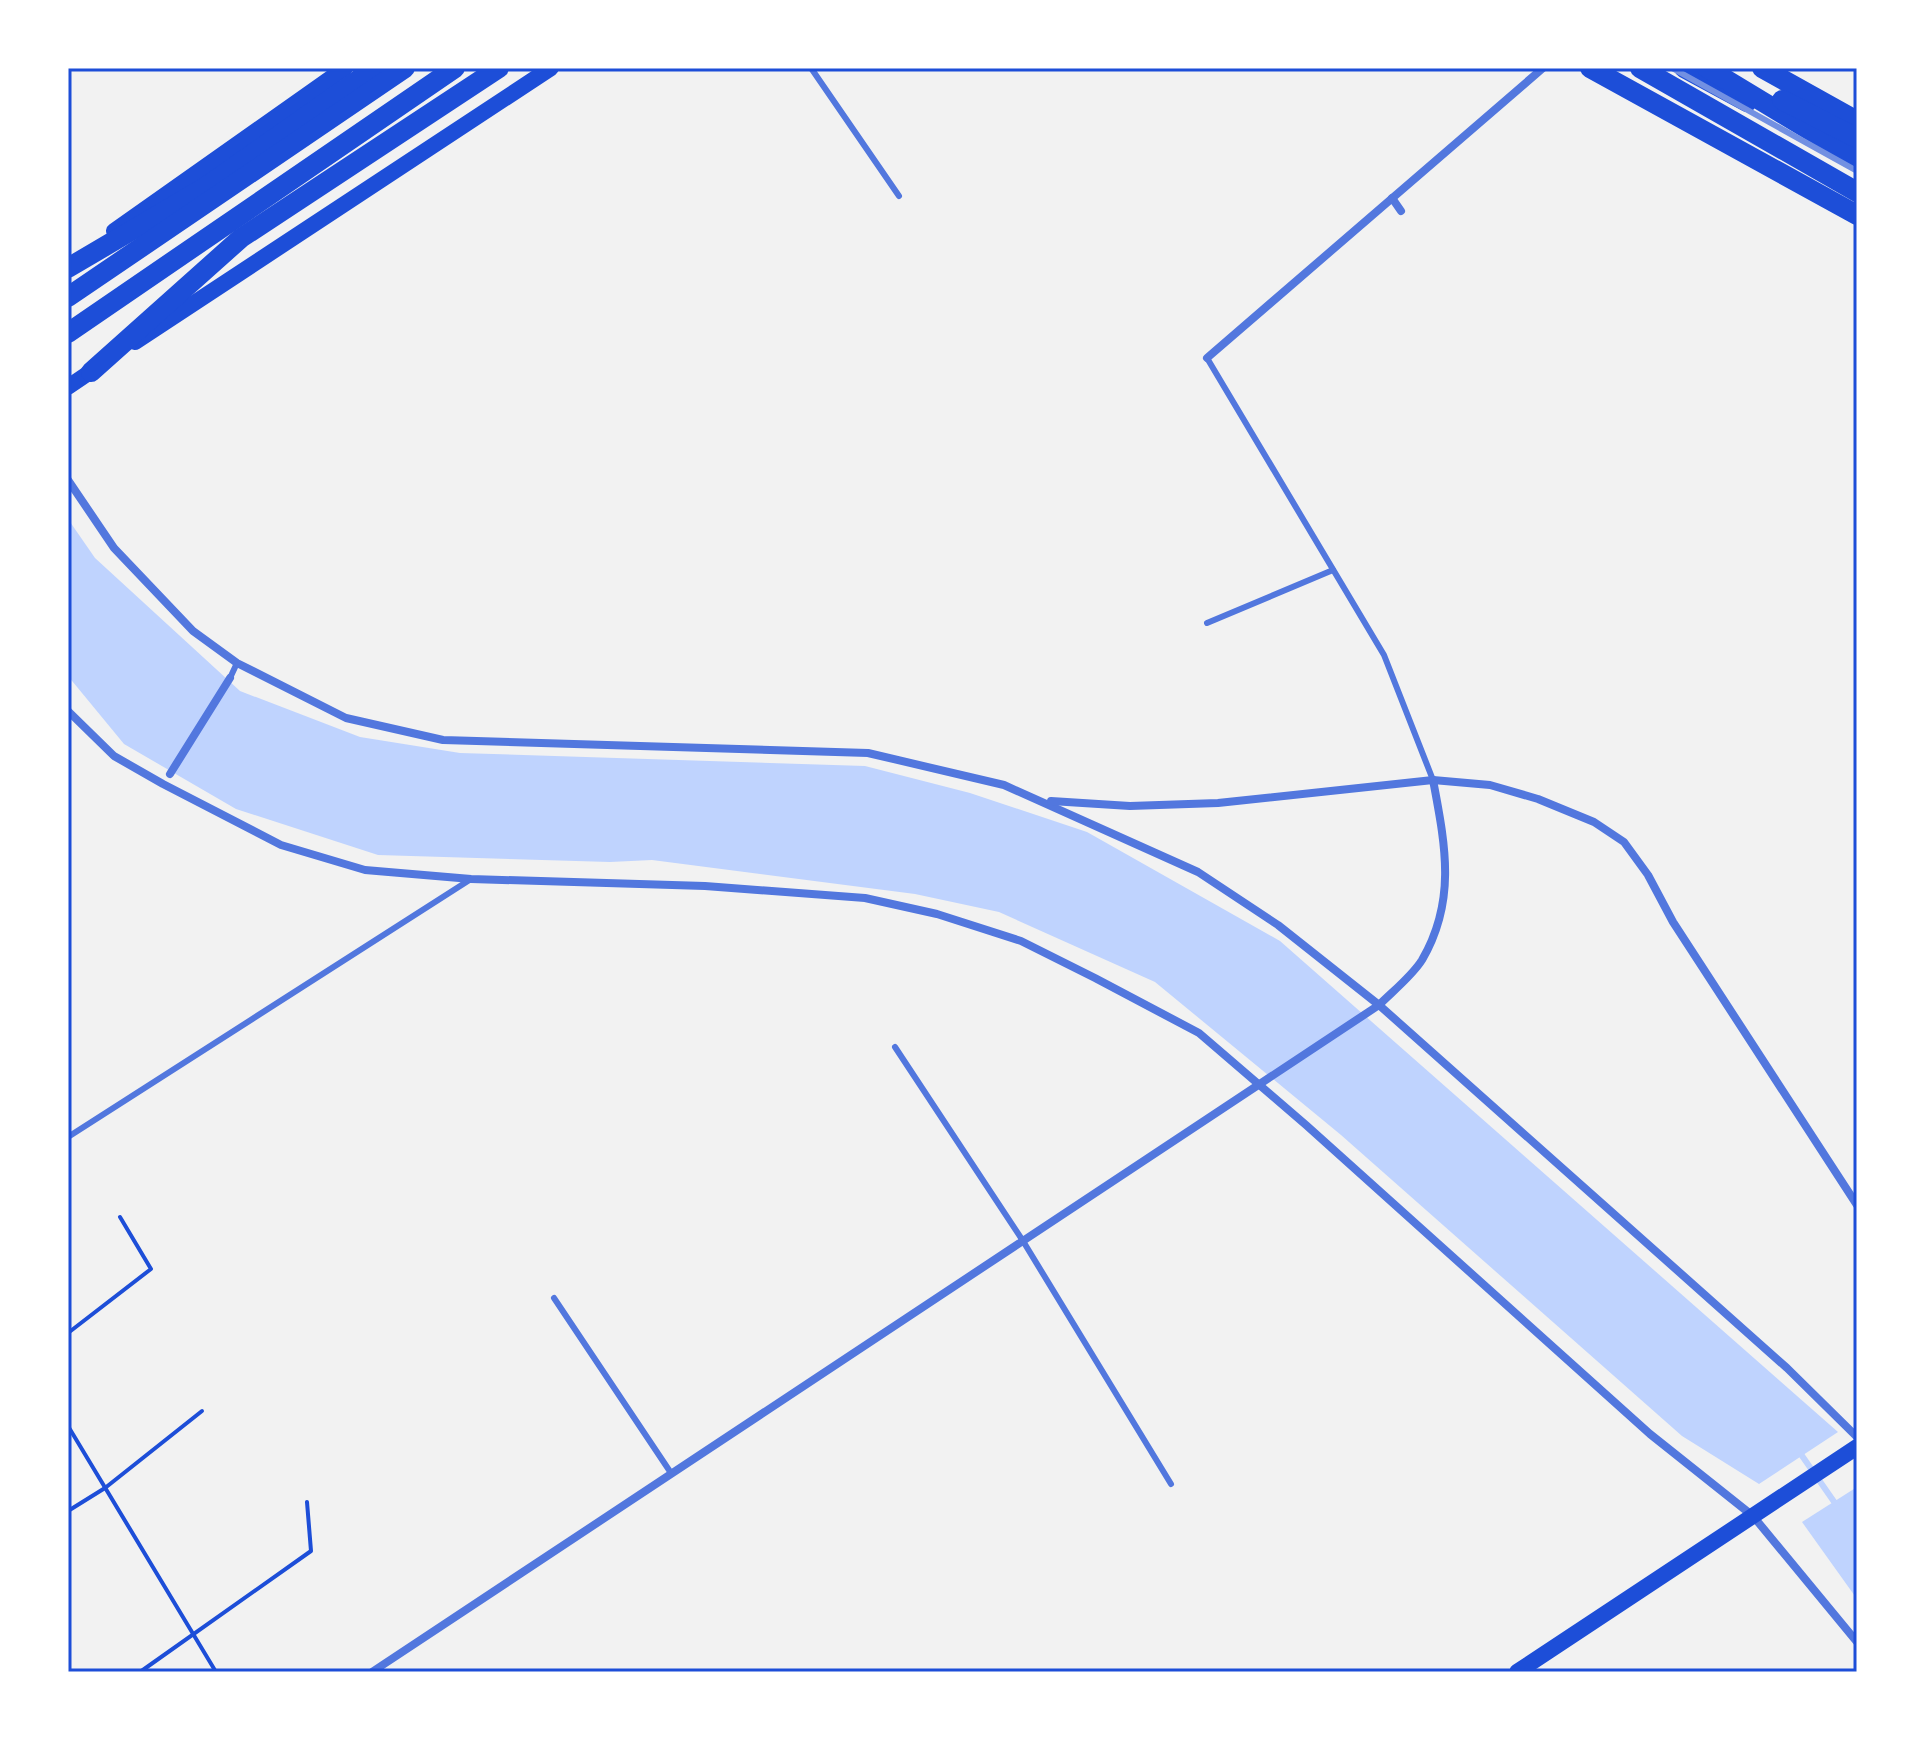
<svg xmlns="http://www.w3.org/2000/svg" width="1925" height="1740" viewBox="0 0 1925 1740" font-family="Roboto,sans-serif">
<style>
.water{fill:#bfd3fe}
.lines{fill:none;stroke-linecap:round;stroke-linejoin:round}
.stream{stroke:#bfd3fe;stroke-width:6}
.path{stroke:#1d4ed8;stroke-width:4}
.service{stroke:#5277de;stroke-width:6}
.minor{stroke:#5277de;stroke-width:8}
.secondary{stroke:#1d4ed8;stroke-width:16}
.primary{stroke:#1d4ed8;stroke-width:20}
.trunk{stroke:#1d4ed8;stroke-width:20}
.rail{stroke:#7290e2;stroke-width:6}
.neatline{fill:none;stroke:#1d4ed8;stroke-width:3}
</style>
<rect width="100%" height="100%" fill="#f2f2f2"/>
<g class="water">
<path d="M68 519 95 558 240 691 360 737 460 753 865 766 970 793 1087 832 1280 941 1838 1432 1759 1484 1682 1436 1341 1135 1155 982 999 912 915 894 652 860 610 862 378 855 236 809 124 744 68 676Z"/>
<path d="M1857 1487V1599L1802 1522Z"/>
</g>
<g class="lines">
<path class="stream" d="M1798 1450 1837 1506"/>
<g class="path">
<path d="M68 1333 151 1269 120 1217"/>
<path d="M68 1426 216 1672"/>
<path d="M68 1511 105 1488 202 1411"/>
<path d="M140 1672 311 1551 307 1502"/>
</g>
<g class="service">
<path d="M811 68 899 196"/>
<path d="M1207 358 1384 655 1433 780"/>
<path d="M1207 623 1333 570"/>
<path d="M230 678 237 663"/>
<path d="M895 1047 1023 1241 1171 1484"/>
<path d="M68 1137 471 879"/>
<path d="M554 1298 671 1473"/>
</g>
<g class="minor">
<path d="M1392 198 1401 211"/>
<path d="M1207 358 1543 68"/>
<path d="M68 480 114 548 193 631 237 663 346 718 443 740 868 753 1004 785 1198 872 1278 925 1379 1005 1787 1368 1857 1437"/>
<path d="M68 711 114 756 163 784 281 845 365 870 471 879 705 886 865 898 937 914 1021 941 1095 978 1199 1033 1306 1125 1650 1434 1753 1516 1857 1642"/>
<path d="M170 774 230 678"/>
<path d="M1051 801 1130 806 1218 803 1433 780 1490 785 1538 799 1594 822 1624 842 1648 875 1673 922 1857 1205"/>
<path d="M372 1672 1379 1005C1393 991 1412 976 1422 960 1457 900 1445 844 1433 780"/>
</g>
<g class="secondary">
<path d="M114 231 345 68"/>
<path d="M135 342 551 68"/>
<path d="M68 387 99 366"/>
<path d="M1517 1672 1857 1447"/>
</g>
<g class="primary">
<path d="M1590 68 1857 215"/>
<path d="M1684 68 1747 102"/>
<path d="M1762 68 1857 121"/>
</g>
<g class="trunk">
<path d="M1640 68 1857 192"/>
<path d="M1707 68 1857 159"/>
<path d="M1782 100 1857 138"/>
<path d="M68 268 207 186 375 68"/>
<path d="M68 297 405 68"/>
<path d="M68 333 455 68"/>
<path d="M91 372 241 238 499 68"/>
</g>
<path class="rail" d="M1672 68 1857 171"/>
</g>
<rect width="1925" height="1740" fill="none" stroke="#ffffff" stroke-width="140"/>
<rect x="70" y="70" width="1785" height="1600" class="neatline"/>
</svg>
